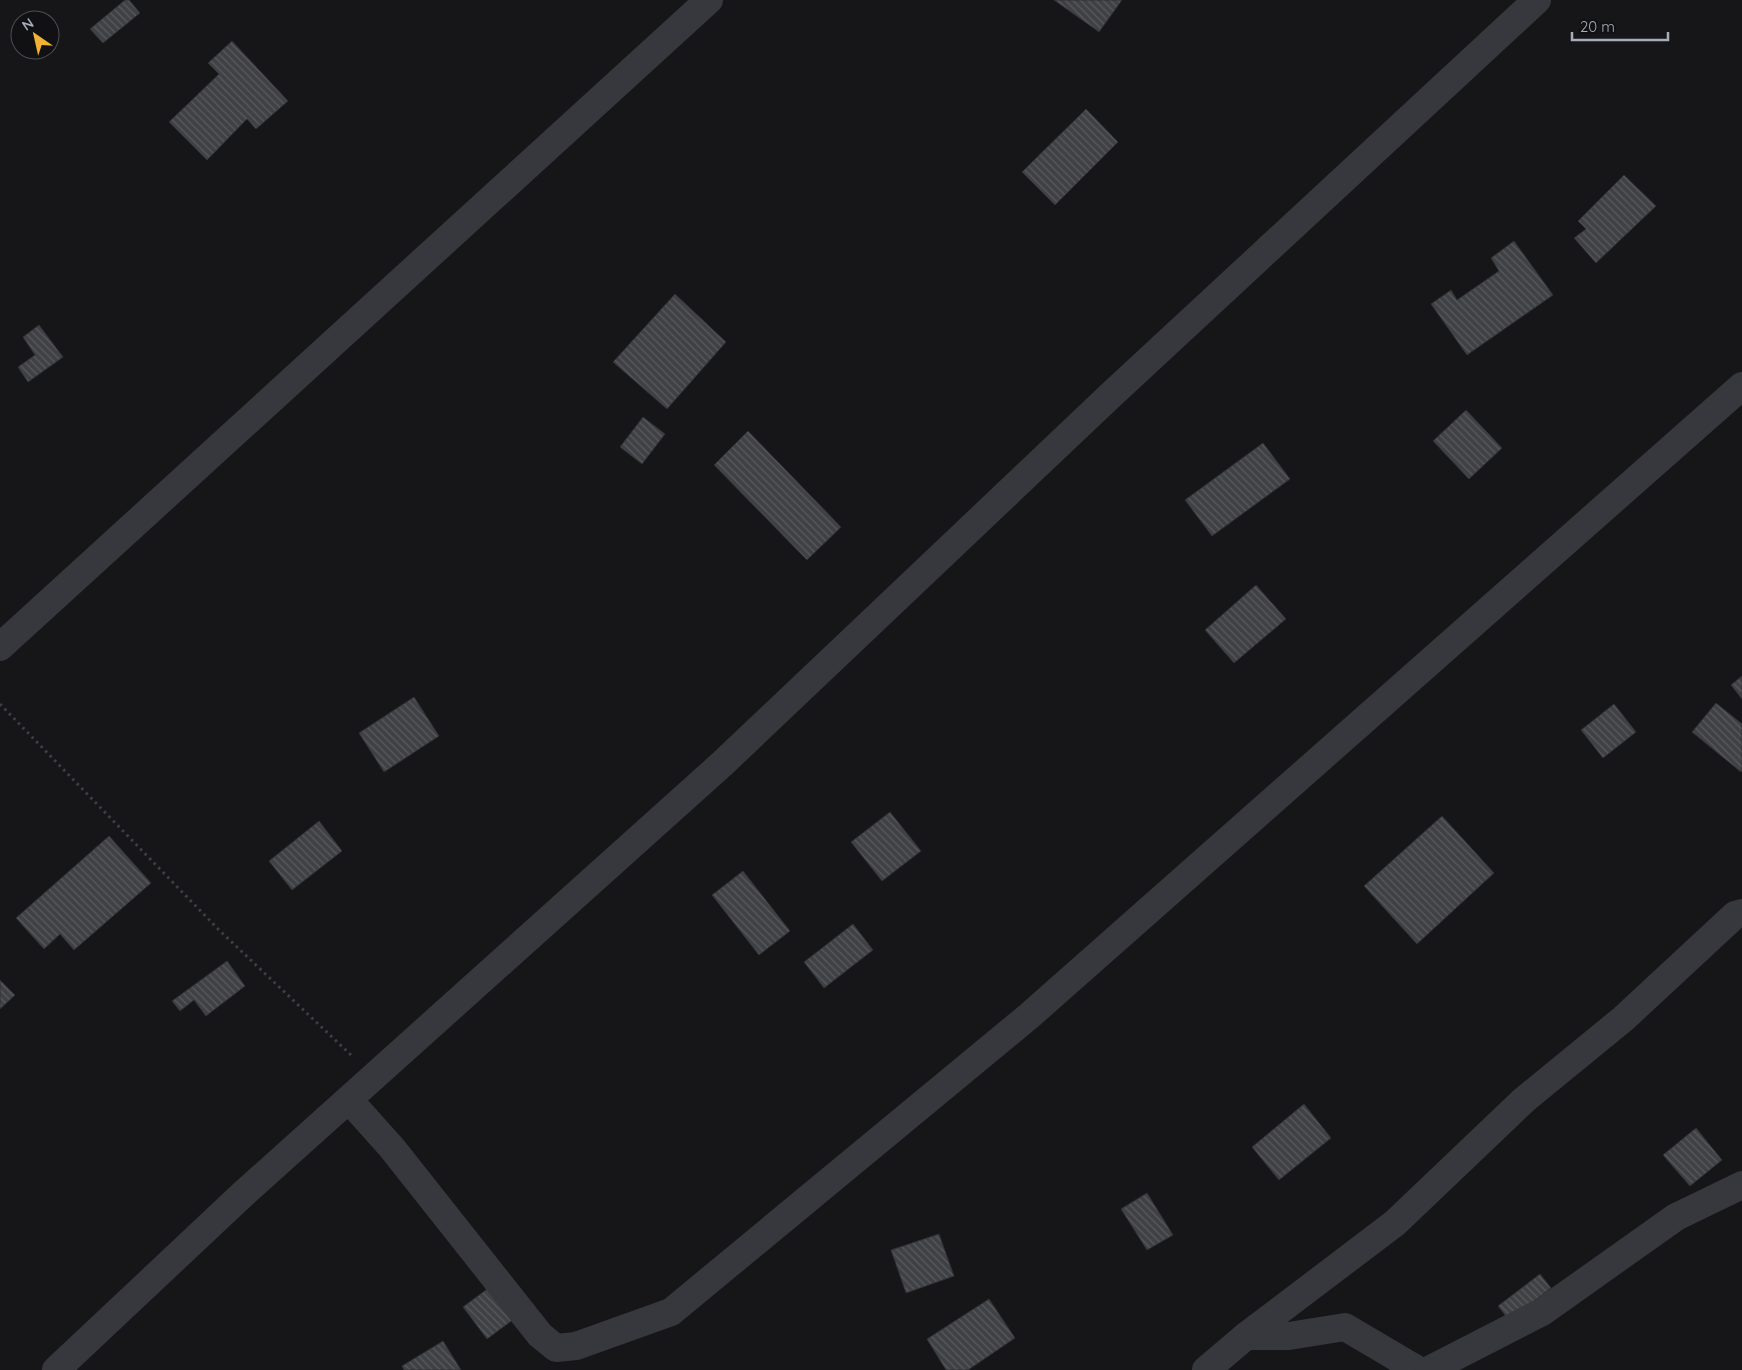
<svg xmlns="http://www.w3.org/2000/svg" width="1742" height="1370" viewBox="0 0 1742 1370" font-family="Quicksand,sans-serif">
<style>
.building{fill:url(#building-back-hatch);stroke:#303034}
.lines{fill:none;stroke-linecap:round;stroke-linejoin:round}
.path{stroke:#3d3f44;stroke-width:3;stroke-dasharray:2.5 4;stroke-linecap:butt}
.minor{stroke:#37383d;stroke-width:28}
</style>
<defs>
<pattern id="building-back-hatch" width="6" height="6" patternUnits="userSpaceOnUse" patternTransform="scale(1.25)"><rect width="6" height="6" fill="#404145"/><path d="M-1 5l2 2M0 0l6 6M5-1l2 2" fill="none" stroke="#595a5e"/></pattern>
</defs>
<rect width="100%" height="100%" fill="#161618"/>
<g class="building">
<path d="M125 0H129L140 13 103 43 90 29Z"/>
<path d="M1054 0H1122L1099 32Z"/>
<path d="M232 41 288 101 256 129 247 119 207 160 169 122 219 74 208 63Z"/>
<path d="M1086 109 1118 142 1055 205 1022 172Z"/>
<path d="M1624 175 1656 206 1596 263 1574 238 1586 229 1578 221Z"/>
<path d="M1514 241 1553 295 1467 355 1431 304 1451 290 1457 300 1499 271 1491 258Z"/>
<path d="M675 294 726 342 667 409 613 362Z"/>
<path d="M39 325 63 357 28 382 18 367 35 355 23 337Z"/>
<path d="M1466 410 1502 448 1469 479 1433 441Z"/>
<path d="M643 417 665 434 642 464 620 447Z"/>
<path d="M748 431 841 527 807 560 714 465Z"/>
<path d="M1263 443 1290 479 1212 536 1185 500Z"/>
<path d="M1256 585 1286 619 1234 663 1205 630Z"/>
<path d="M1742 676V699L1731 685Z"/>
<path d="M414 697 439 736 384 772 359 733Z"/>
<path d="M1716 703 1742 724V770L1741 772 1692 732Z"/>
<path d="M1614 704 1636 732 1603 758 1581 730Z"/>
<path d="M890 812 921 851 882 881 851 842Z"/>
<path d="M1442 816 1494 873 1417 944 1364 886Z"/>
<path d="M319 821 342 851 292 890 269 861Z"/>
<path d="M109 836 151 883 74 950 60 934 44 949 16 918Z"/>
<path d="M743 871 790 931 759 955 712 895Z"/>
<path d="M853 924 873 950 824 988 804 962Z"/>
<path d="M227 961 245 986 206 1016 194 1000 180 1011 172 1001Z"/>
<path d="M0 980 15 995 0 1009Z"/>
<path d="M1304 1104 1331 1138 1279 1180 1252 1147Z"/>
<path d="M1696 1128 1722 1160 1690 1186 1663 1155Z"/>
<path d="M1147 1193 1173 1235 1147 1250 1121 1209Z"/>
<path d="M939 1234 954 1276 906 1293 891 1250Z"/>
<path d="M1540 1274 1551 1288 1509 1320 1498 1306Z"/>
<path d="M502 1278 526 1310 487 1339 463 1307Z"/>
<path d="M989 1299 1015 1338 968 1370H946L927 1339Z"/>
<path d="M443 1341 461 1370H404L402 1366Z"/>
</g>
<g class="lines">
<path class="path" d="M0 704 219 930 351 1055"/>
<g class="minor">
<path d="M0 647 709 0"/>
<path d="M349 1100 392 1148 540 1335 556 1348 576 1346 671 1312 1029 1016 1742 386"/>
<path d="M1246 1336H1289L1345 1327 1418 1370"/>
<path d="M56 1370 242 1195 723 763 1112 394 1537 0"/>
<path d="M1206 1370 1246 1336 1395 1223 1524 1100 1623 1019 1735 915 1742 913"/>
<path d="M1429 1370 1542 1312 1676 1217 1742 1185"/>
</g>
</g>
<g transform="translate(35 35) rotate(326)"><circle r="24" fill="#111113" stroke="#4d4f55"/>
<path d="M0-4L9 19L0 12L-9 19Z" fill="#f2b134"/>
<text y="-8" font-size="14" font-weight="bold" text-anchor="middle" fill="#a8adb8">N</text>
</g>
<path d="M1572 32v8h96v-8" fill="none" stroke="#a8adb8" stroke-width="2.5"/>
<text x="1580" y="32" font-size="15" fill="#a8adb8" stroke="#111113" stroke-width="4" paint-order="stroke">20 m</text>
</svg>
